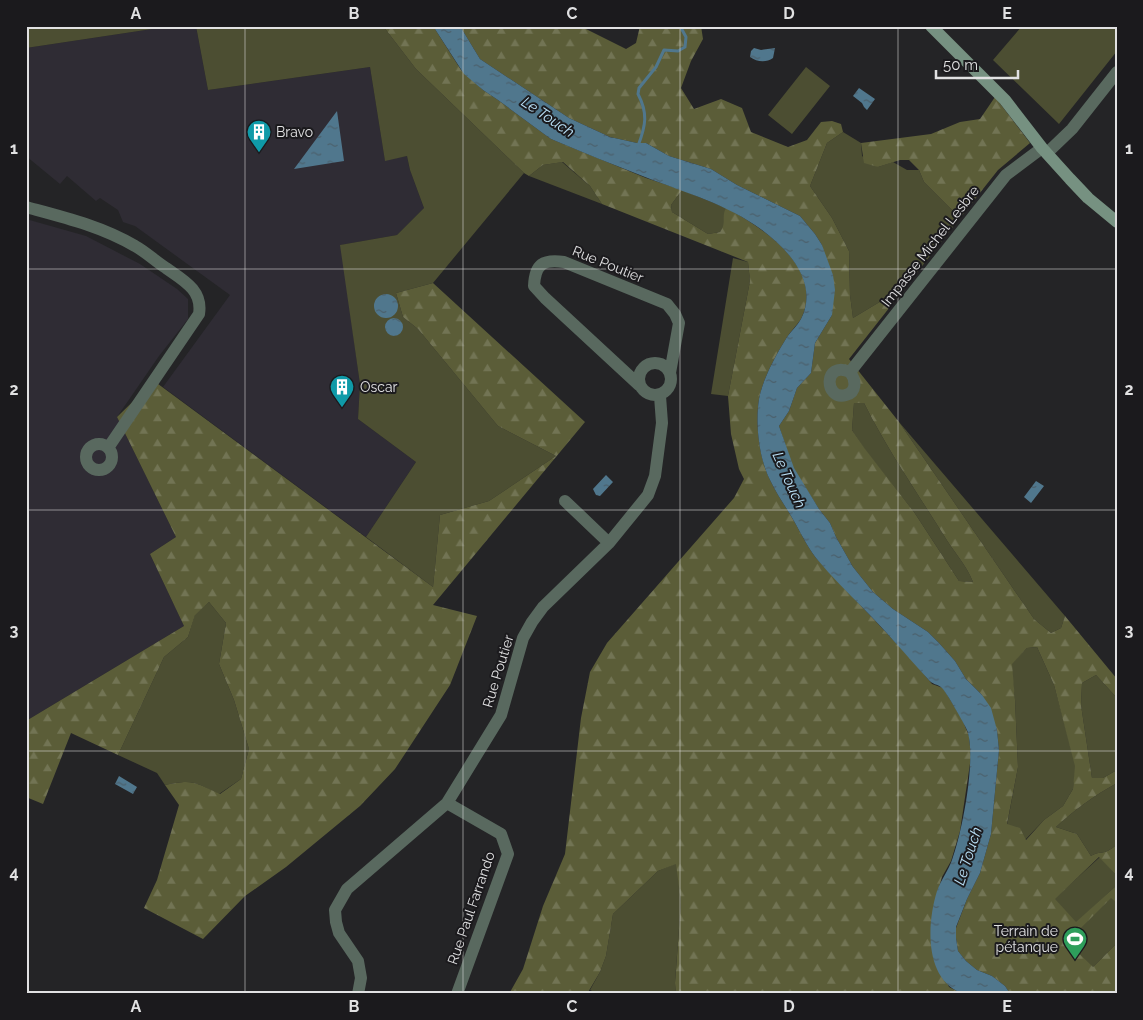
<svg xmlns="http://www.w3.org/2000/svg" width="1143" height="1020" viewBox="0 0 1143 1020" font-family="Raleway,sans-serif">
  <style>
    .built { fill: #2f2c34 }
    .green { fill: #4c4e32 }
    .forest { fill: url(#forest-firs); fill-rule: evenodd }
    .water { fill: url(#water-ripples) }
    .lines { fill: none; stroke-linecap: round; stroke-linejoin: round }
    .stream { stroke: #50778d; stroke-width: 3 }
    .street { stroke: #59695f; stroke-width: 12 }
    .secondary { stroke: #769181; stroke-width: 12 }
    .grid { fill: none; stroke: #e1e1e2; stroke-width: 1; stroke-opacity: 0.55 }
    .labels { text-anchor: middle; stroke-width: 4; stroke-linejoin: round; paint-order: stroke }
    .poi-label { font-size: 14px; fill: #e1e1e2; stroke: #1b1a1d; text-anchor: start }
    .street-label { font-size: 14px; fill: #e1e1e2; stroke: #1b1a1d }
    .water-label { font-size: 15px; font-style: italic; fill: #bae1f8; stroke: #1b1a1d }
    .neatline { fill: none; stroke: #e1e1e2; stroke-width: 2 }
    .grid-label { font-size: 16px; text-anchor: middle; font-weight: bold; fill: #e1e1e2 }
  </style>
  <defs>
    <pattern id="forest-firs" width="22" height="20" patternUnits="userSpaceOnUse" patternTransform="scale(1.25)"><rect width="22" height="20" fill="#5b5d38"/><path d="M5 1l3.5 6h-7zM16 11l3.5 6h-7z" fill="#727454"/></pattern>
    <pattern id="water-ripples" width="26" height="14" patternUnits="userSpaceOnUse" patternTransform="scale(1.25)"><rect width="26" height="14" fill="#50778d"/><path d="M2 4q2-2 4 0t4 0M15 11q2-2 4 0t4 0" fill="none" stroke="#4b606c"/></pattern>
  </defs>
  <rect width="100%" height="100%" fill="#242426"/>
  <!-- built -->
  <path class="built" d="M172 26H196L208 90 370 67 385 160 407 156 410 170 424 208 397 235 341 245 360 384 358 419 416 462 366 537 163 387 230 295 135 226 123 222 118 210 100 198 96 201 67 176 60 184 26 156 28 141 26 48Z
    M26 219 86 236 140 264 177 289 188 299V319L159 356 117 417 176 537 150 554 184 626 26 721Z"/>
  <!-- green -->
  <path class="green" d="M26 26H172L26 48Z
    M196 26H383L416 69 524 173 433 283 396 293 403 317 418 329 498 426 556 456 489 501 440 515 433 587 366 537 416 462 358 419 360 384 340 245 397 235 424 208 410 170 407 156 385 161 370 67 208 90Z
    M1022 26H1117V51L1059 124 993 60Z
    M806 67 830 86 792 134 768 115Z
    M843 132 861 143 862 156 878 167 893 162 907 170H919L924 182 960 218 893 303 883 300 853 318 850 295 849 251 832 218 810 186 827 143Z
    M562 162 590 186 602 204 529 176 543 165Z
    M682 190 726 208 724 227 720 232 708 234 672 212 671 205Z
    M733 258 748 262 750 281 728 396 711 394Z
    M854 403H864C887 449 916 491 943 534 953 551 966 564 973 582L959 581 914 512 865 450 852 430Z
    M899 422 1065 616 1061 628 1051 633 1034 619Z
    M209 602 226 623 219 664 234 700 249 749 241 779 219 794C194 782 193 779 165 785L157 773 118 755 164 657 188 637 195 614Z
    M1037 647 1054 685 1076 766 1073 789 1063 806 1044 820 1025 840 1023 837 1007 825 1018 767 1015 700 1011 664 1027 648Z
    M1096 675 1117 698V770L1103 778H1092L1081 705 1082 683Z
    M1117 783V821L1115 827V846C1103 856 1101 850 1091 856L1077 834 1056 827C1074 810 1095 795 1117 783Z
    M1100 857 1117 876V885L1076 923 1054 899Z
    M677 863 681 902 675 982 676 994H598L590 990 600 972 606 956 613 914 658 871Z
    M1111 897 1117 903V943L1082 978 1056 953Z"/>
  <!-- forest -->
  <path class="forest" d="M383 26H433L461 70 483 90 498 100 544 134 551 139 646 178 682 190 671 205 672 212 708 234 720 232C727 223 721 217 726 208L730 210C766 230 825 270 801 319 797 325 791 331 787 337 776 355 763 378 759 399 755 424 759 457 770 480 776 493 784 504 791 516 800 531 806 545 816 558L912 660 932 684 943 688 962 719 969 736 971 757 960 831 951 861 942 877 937 894 931 926V943L949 987 963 994H676L675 983 681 902 676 864 658 871 613 914 606 956 600 972 587 994H509L523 969 543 906 565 854 581 718 590 672 607 643 734 498 744 479 739 469 731 434 728 396 750 281 748 262 602 204 590 186 563 162 543 165 529 176 524 173 416 69Z
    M460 26H580L626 49 636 43 640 26H701L703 39 691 61 681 88 694 109 721 99 742 108 751 132 788 147 807 140 821 122 832 121 841 124 843 132 827 143 810 186 832 218 849 251 850 295 853 318 883 300 893 303 849 359 899 422 1034 619 1051 633 1061 628 1065 616 1117 679V698L1096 675 1082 683 1081 705 1092 778H1103L1117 770V783C1095 795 1074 810 1056 827L1077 834 1091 856C1101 850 1103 856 1115 846V827L1117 821V876L1099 857 1055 899 1076 922 1117 885V903L1111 898 1067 942 1093 967 1117 943V994H1014L1009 992 1005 986 992 976 977 970 966 961 958 951 956 938V928L967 899 980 873 991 834 999 750 997 730 982 695 966 679 955 661 939 643 928 632 893 609 873 592 853 567 836 537 830 523 819 509 793 468 779 426 789 411 797 388 811 373 815 343 832 315 822 245 815 234 800 216 737 185 711 169 669 156 646 143H637L610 137 569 118 480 59ZM854 403H864C887 449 916 491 943 534 953 551 966 564 973 582L959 581 914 512 865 449 852 430ZM1037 647 1054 685 1075 766 1073 789 1063 806 1044 820 1026 840 1020 828 1007 824 1018 767 1015 700 1012 664 1027 648Z
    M995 97 1030 143 998 170 960 218 924 182 919 170 909 160H900L878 167 864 163 861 143 931 134 960 122 980 119Z
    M433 283 585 422 433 605 477 616 450 685 395 769 360 806 286 867 245 896 203 939 144 908 157 880 179 805 165 785C193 779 194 782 220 794L241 779 249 749 234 700 219 664 226 623 209 602 195 615 188 637 164 657 118 755 71 733 43 804 26 797V721L184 626 150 554 176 537 117 417 154 381 433 587 440 515 489 501 556 456 498 426 418 329 403 317 396 293Z"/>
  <!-- water -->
  <path class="water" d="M433 26H460L480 59 569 118 610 137 637 143H646L669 156 711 169 737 185 800 216 815 234 822 245 833 275 835 290 832 315 815 343 811 373 797 388 789 411 779 426 794 468 819 509 830 523 836 537 853 567 873 592 893 609 928 632 939 643 955 661 966 679 982 695 991 708 997 730 999 750 991 834 980 873 967 899 956 927V938L958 951 966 961 977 970 992 976 1005 986 1009 992 1014 994C1001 994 971 997 961 993 924 978 927 923 937 891 941 880 948 871 952 860 962 833 977 757 967 730 965 725 945 690 942 688 937 683 933 686 927 678 906 655 885 630 863 608 847 592 831 576 816 558 806 545 800 531 791 516 784 504 776 493 770 480 759 458 755 424 759 399 763 378 776 355 787 337 791 331 797 326 801 319 819 283 789 250 762 230 727 204 686 193 645 177 614 165 582 152 551 139L544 134 498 100 483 90 464 74Z
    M754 48 761 50 775 48 773 58C766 63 757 62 750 57L751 51Z
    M859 88 875 99 867 110 864 107 862 103 853 96Z
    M337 111 344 161 294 169Z
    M374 306a12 12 0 1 1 24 0a12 12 0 1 1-24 0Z
    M385 327a9 9 0 1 1 18 0a9 9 0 1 1-18 0Z
    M606 475 613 482 600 496 596 495 593 489Z
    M1036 481 1044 486 1031 503 1024 497Z
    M119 776 137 787 133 794 115 784Z"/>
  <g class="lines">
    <!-- stream -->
    <path class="stream" d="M638 146C646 125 648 113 638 94L639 88 656 67 664 50 678 51 685 47 686 37 680 26"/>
    <!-- street -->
    <path class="street" d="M1047 153 1072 129 1117 72
      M26 207C63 217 101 226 135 246 146 252 155 261 166 268 183 280 203 290 199 314L108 448
      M639 379a16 16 0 1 1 32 0a16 16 0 1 1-32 0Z
      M850 372C856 380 857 392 846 395 824 401 823 360 850 372L1006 175 1042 148
      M639 385 545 298 534 286C535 264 543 259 564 262L667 304 675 314 679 323 670 373
      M86 457a13 13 0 1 1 26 0a13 13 0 1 1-26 0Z
      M565 501 609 543
      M447 803 501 834 508 854 457 994
      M358 994 361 978 358 961 339 933 336 922 335 910 347 889 447 803 501 715 523 638 532 622 543 607 609 543 648 495 655 476 662 423 660 396"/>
    <!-- secondary -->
    <path class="secondary" d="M931 26 1005 100 1042 148 1070 179 1088 198 1117 222"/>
  </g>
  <!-- grid -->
  <path class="grid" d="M245 26V994M463 26V994M680 26V994M898 26V994M26 269H1117M26 510H1117M26 751H1117"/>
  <!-- icons -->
  <defs>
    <symbol id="building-pin" viewBox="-11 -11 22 30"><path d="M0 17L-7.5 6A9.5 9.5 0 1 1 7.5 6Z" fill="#0f9aa8" stroke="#1b1a1d"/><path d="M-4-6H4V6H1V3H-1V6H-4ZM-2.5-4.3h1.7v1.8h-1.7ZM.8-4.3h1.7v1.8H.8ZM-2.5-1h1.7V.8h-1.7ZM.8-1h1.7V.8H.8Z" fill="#fff"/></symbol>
    <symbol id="stadium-pin" viewBox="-11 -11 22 30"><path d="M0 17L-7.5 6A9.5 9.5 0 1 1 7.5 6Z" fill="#2e9e5b" stroke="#1b1a1d"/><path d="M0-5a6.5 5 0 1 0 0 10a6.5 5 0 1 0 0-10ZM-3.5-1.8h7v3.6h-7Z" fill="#fff"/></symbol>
  </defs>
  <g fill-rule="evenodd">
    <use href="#building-pin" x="245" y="118" width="28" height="38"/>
    <use href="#building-pin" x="328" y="373" width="28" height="38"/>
    <use href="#stadium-pin" x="1061" y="925" width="28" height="38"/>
  </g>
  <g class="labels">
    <!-- poi labels -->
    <g class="poi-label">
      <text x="276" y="137">Bravo</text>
      <text x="360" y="392">Oscar</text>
      <text x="1058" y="936" text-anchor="end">Terrain de<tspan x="1058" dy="16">pétanque</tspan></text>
    </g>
    <!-- street labels -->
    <g class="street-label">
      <text transform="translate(930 246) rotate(-52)" y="5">Impasse Michel Lesbre</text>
      <text transform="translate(608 264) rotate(22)" y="5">Rue Poutier</text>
      <text transform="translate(498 671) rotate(-73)" y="5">Rue Poutier</text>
      <text transform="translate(471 908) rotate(-71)" y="5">Rue Paul Farrando</text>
    </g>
    <!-- water labels -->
    <g class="water-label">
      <text transform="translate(548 117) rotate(34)" y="5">Le Touch</text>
      <text transform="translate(789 480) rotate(66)" y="5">Le Touch</text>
      <text transform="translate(968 856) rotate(-72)" y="5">Le Touch</text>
    </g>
  </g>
  <!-- border -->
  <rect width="1143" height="1020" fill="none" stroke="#1b1a1d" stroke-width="55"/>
  <!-- scale -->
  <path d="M936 70v8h82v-8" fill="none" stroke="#e1e1e2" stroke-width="2.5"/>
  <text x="943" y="70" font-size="15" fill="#e1e1e2" stroke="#1b1a1d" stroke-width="4" paint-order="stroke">50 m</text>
  <rect x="28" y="28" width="1088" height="964" class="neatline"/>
  <g class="grid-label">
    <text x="136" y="19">A</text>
    <text x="354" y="19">B</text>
    <text x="572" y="19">C</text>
    <text x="789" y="19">D</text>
    <text x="1007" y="19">E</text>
    <text x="14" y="154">1</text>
    <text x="1129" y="154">1</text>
    <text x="14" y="395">2</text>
    <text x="1129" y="395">2</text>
    <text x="14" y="636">3</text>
    <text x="1129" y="636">3</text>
    <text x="14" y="878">4</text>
    <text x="1129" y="878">4</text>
    <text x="136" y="1012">A</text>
    <text x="354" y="1012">B</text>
    <text x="572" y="1012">C</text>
    <text x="789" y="1012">D</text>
    <text x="1007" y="1012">E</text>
  </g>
</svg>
